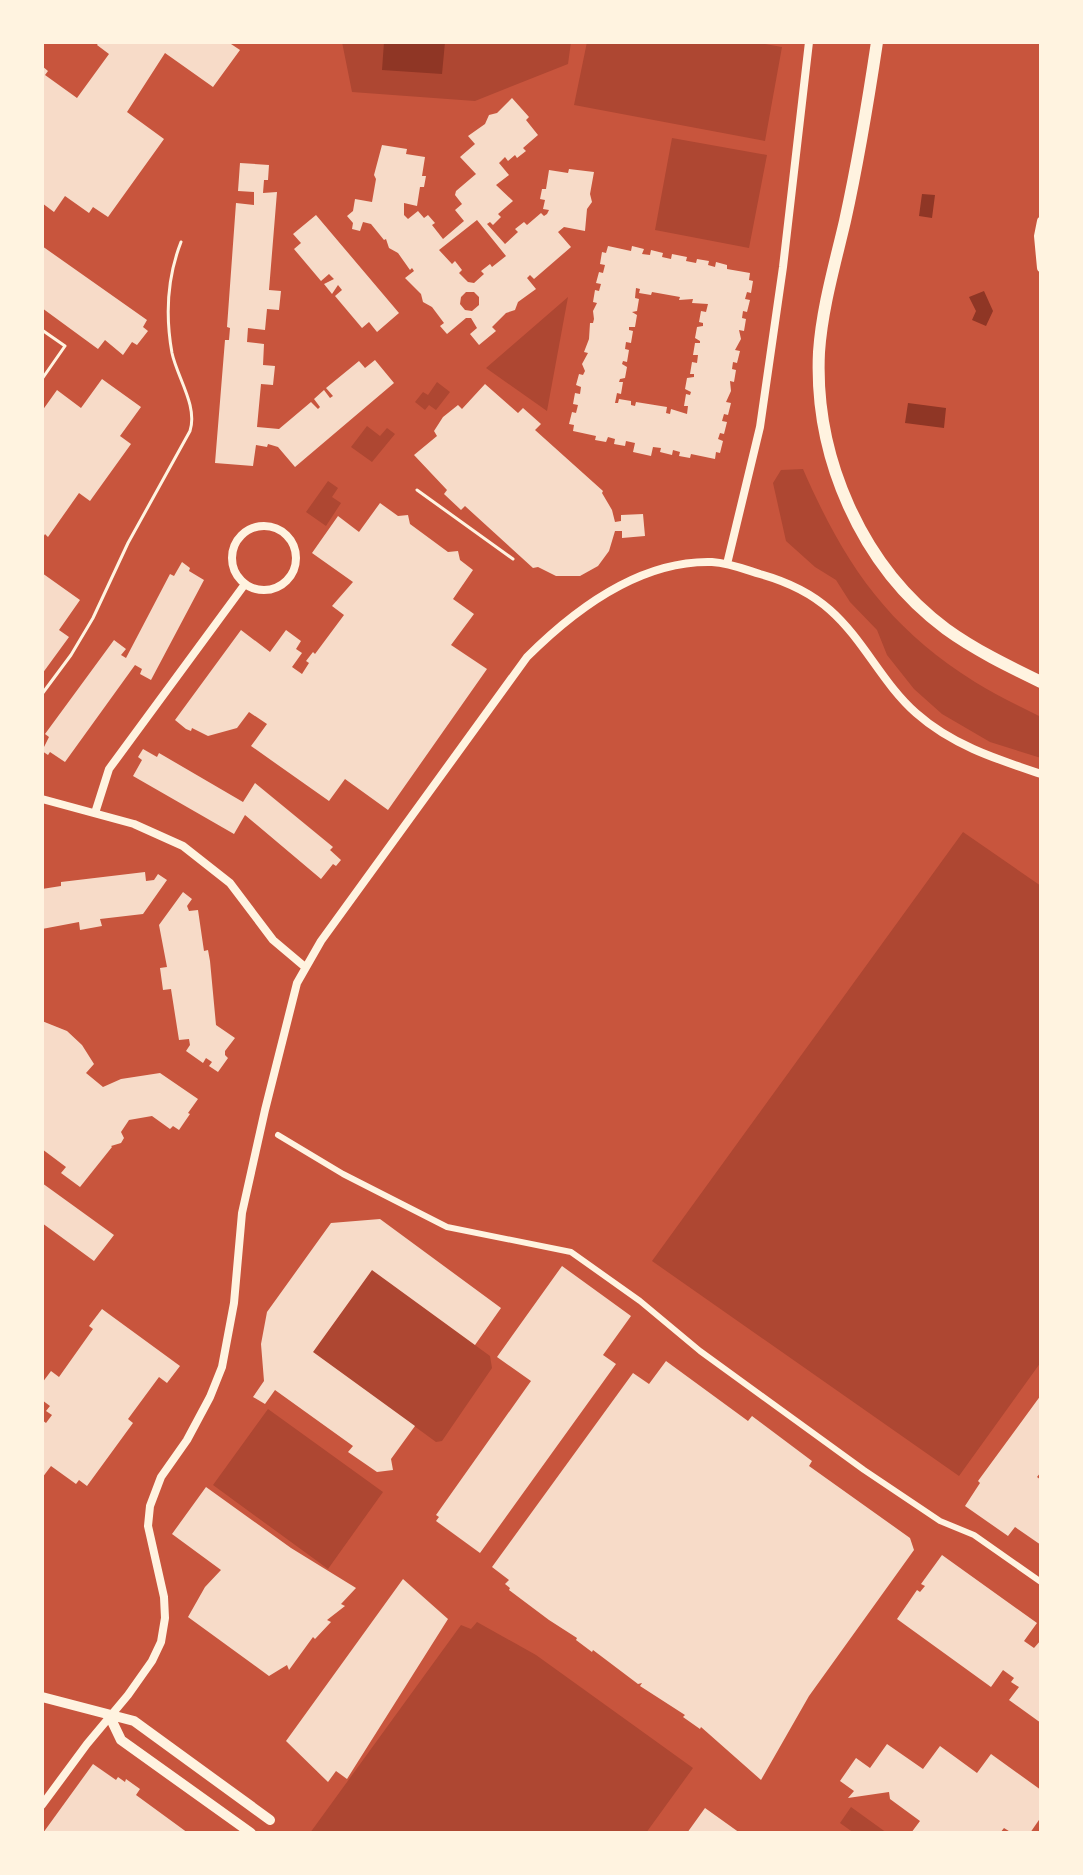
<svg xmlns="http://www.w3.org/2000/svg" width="1083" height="1875" viewBox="0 0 1083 1875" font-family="Karla,sans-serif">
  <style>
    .green { fill: #ae4732 }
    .water { fill: #8f3625 }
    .building { fill: #f7dbc8; fill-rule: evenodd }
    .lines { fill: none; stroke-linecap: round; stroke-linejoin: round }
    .path { stroke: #fff3e0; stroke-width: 3 }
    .pedestrian { stroke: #fff3e0; stroke-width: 6 }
    .minor { stroke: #fff3e0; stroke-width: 8 }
    .tertiary { stroke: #fff3e0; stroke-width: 10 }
    .secondary { stroke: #fff3e0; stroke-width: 12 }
  </style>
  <rect width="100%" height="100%" fill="#c8553d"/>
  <!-- green -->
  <path class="green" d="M342 42H571L568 64 475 101 352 92Z
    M587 42H754L782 47 765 141 574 105Z
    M672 138 767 155 749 248 655 230Z
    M568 297 547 411 486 368Z
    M437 382 450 392 436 410 429 405 425 410 415 402 423 392 428 395Z
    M367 426 380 436 387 428 395 434 372 462 351 447Z
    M803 469C844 563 887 627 975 682 996 695 1019 706 1041 717V758L990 742 942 714 914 689 887 655 877 630 850 602 836 580 815 567 786 541 773 483 781 470Z
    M328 481 338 488 332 497 341 503 326 526 306 512Z
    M963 832 1041 886V1362L959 1476 652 1261Z
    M372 1270 490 1356 492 1368 442 1441 436 1442 313 1352Z
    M268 1409 383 1492 328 1569 213 1485Z
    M477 1622 536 1655 693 1768 646 1833H310L461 1625 471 1629Z
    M851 1807 887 1833H854L840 1823Z"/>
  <!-- water -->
  <path class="water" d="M384 42H445L442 74 382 70Z
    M922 194 935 195 932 218 919 216Z
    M984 291 993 311 986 326 972 320 976 311 969 297Z
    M908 403 946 408 944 428 905 423Z"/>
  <!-- building -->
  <path class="building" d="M99 42H228L240 50 213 87 165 53 127 112 164 139 108 217 93 207 89 213 65 196 54 212 42 203V66L48 71 45 75 77 98 109 54 97 45Z
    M512 98 529 117 526 120 538 135 523 148 526 151 517 158 515 155 508 161 505 157 499 163 509 175 496 185 513 201 498 214 501 217 493 225 490 222 487 224 505 244 518 232 515 229 524 222 527 225 541 213 544 216 547 214 549 210 543 209 545 200 540 199 542 189H546L549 170 568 173 569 169 594 172 590 194 592 202 587 209 585 231 564 227 558 232 571 247 534 279 530 275 527 278 536 289 518 302 515 310 506 313 492 327 496 331 479 345 470 334 477 328 471 318H466L447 334 440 326 444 323 432 307 423 302 421 294 405 278 414 271 412 268 410 270 398 253 389 248 386 239 384 240 371 224 363 222 360 231 352 229 353 223 347 216 353 211 355 199 372 202 376 179 374 175 382 145 407 149 406 154 425 157 422 176H426L424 187H420L417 206 404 203V215L408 219 418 211 424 218 428 215 435 223 432 225 443 239 464 221 455 210 462 204 455 195 456 191 476 174 460 157 475 144 468 136 485 124 489 115 497 113ZM477 220 506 256 492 267 490 264 481 271 484 274 474 283 468 282 459 273 462 270 455 261 452 264 439 250ZM466 292H474L479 297V305L472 311 465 310 460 304 461 297Z
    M240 163 269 165 268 180H264L263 193 277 192 269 290 281 291 279 310 267 309 265 330 248 328 247 342 264 344 263 365 275 366 273 385 261 384 257 427 279 429 311 402 318 409 320 407 314 399 324 390 330 398 333 396 326 388 359 361 365 368 375 360 394 383 295 467 278 447 268 444 267 447 256 445 253 466 215 463 225 340H229L230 328 227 327 236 203 254 205V192L238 191Z
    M316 215 399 313 377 332 369 322 362 328 335 296 342 290 338 285 332 294 324 284 334 279 329 274 321 281 294 249 301 243 293 234Z
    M42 246 147 320 143 327 148 331 137 345 132 342 123 355 105 340 98 349 42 308Z
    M608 246 631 251 632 246 644 249 642 254 650 255 651 250 663 253 662 257 671 259 672 254 687 257 686 261 696 263 697 259 709 261 708 265 715 267 716 262 727 265V269L750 273 749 280 753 281 751 293 747 292 745 299 750 300 747 312 743 311 742 318 746 319 744 331 739 330 741 339 735 350 740 351 737 363 733 362 732 369 736 370 734 382 730 381 731 391 726 402 731 403 728 415 724 414 722 421 727 422 724 434 720 433 718 439 723 441 720 453 716 452 715 459 691 454 690 458 679 456 680 452 673 450 672 455 660 452 661 448 653 447 651 456 633 452 635 443 626 441 625 446 614 444 615 439 608 437 606 442 595 440 596 436 573 431 574 425 569 424 572 412 576 413 578 405 573 404 575 393 580 394 581 387 576 385 579 374 583 375 585 371 582 364 588 353 584 352 589 339 590 323H593L594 319 593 311 597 303 593 302 595 290 599 291 601 284 596 283 599 272 603 273 605 265 600 264 602 252 606 253ZM636 288 640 289 639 293 651 295 652 292 680 297 679 300 693 299 692 303 708 304 706 312 701 311 699 322 703 323V326L697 327 695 338 700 341V343H695L693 355H698L697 363 692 362 690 374H694V377L687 378 685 389 691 392 690 395 686 394 684 406H688L687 414 671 409 670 414 666 413 667 407 636 402 635 406 631 405V401L619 399 618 403H615L617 393 621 394 623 382H619L620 379 625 378 627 367 622 364 623 361 627 362 629 350 625 349 626 342 631 343 633 331 629 330V327H635L637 315 632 312 637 311 639 299 635 298Z
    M102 379 141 407 120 436 131 444 90 501 79 493 48 537 45 534 42 539V411L57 390 81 408Z
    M485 384 518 413 523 408 541 424 535 430 603 491 602 493 612 510 615 522 621 521V515L643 514 645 536 622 538V531H615L609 551 598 566 580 576H556L538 567 533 568 465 506 461 510 444 494 447 490 414 455 437 436 434 431 443 417 458 405 462 409Z
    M380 503 398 516 408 515 410 524 448 552 458 551 460 560 473 570 453 599 474 614 451 645 487 669 388 810 345 779 329 801 251 746 267 724 249 712 237 728 208 736 192 728 191 731 186 729 175 720 241 630 270 652 286 630 301 641 296 649 302 653 292 667 302 674 309 663 306 661 313 652 315 654 344 615 332 606 353 582 312 553 338 516 359 532Z
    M182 562 190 568 189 571 204 580 151 680 140 674 142 669 135 665 65 762 50 752 48 755 42 751 49 737 45 734 114 640 126 649 121 655 126 658 170 574 174 576Z
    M42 573 80 600 59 630 69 637 42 674Z
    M143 749 157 757 159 753 243 802 255 783 333 847 330 850 341 860 336 866 333 864 321 879 245 815 234 834 133 776 142 760 138 757Z
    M145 872 146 881 154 880 158 874 167 880 143 914 100 919 102 926 80 930 79 922 42 929V889L61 886V882Z
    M183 892 192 899 187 906 189 911 198 910 204 951 208 950 210 961 216 1025 235 1038 225 1051V1055L228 1058 218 1072 209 1066 212 1062 206 1058 203 1063 186 1051 190 1045 189 1039 179 1040 171 989 163 990 160 968 167 967 159 925Z
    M42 1021 67 1031 82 1045 94 1064 86 1073 103 1087 121 1079 160 1073 198 1099 188 1113 190 1114 179 1130 173 1126 170 1129 152 1116 129 1120 121 1132 124 1138 121 1143 111 1146 112 1147 80 1187 61 1173 66 1167 42 1149Z
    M42 1183 114 1235 94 1261 42 1223Z
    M380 1219 501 1308 475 1345 372 1270 313 1352 415 1426 391 1459 393 1470 377 1472 348 1452 353 1446 275 1390 265 1404 253 1397 264 1381 261 1344 267 1312 331 1223Z
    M562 1266 631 1316 603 1355 616 1364 480 1553 436 1521 439 1517 436 1515 531 1381 497 1357Z
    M102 1309 180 1366 167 1383 159 1377 128 1419 133 1423 87 1486 79 1480 76 1484 51 1466 42 1478V1420L46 1423 52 1415 46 1411 50 1406 42 1400V1383L51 1371 59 1377 93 1329 89 1326Z
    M666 1361 748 1421 752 1416 812 1461 809 1466 910 1538 914 1550 809 1696 761 1780 701 1727 700 1729 683 1717 685 1715 640 1686 642 1683 638 1684 593 1650 592 1652 576 1640 577 1638 549 1620 509 1590 510 1588 505 1584 509 1580 492 1567 633 1373 649 1384Z
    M1041 1395V1472L1037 1477 1041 1480V1545L1015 1527 1008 1536 965 1506 980 1483 978 1481Z
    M206 1487 291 1548 356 1588 341 1604 345 1606 327 1620 331 1622 315 1639 313 1637 289 1670 287 1665 269 1676 188 1617 205 1587 221 1570 172 1534Z
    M942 1555 1037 1623 1024 1641 1034 1648 1041 1640V1723L1009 1700 1019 1687 1011 1682 1014 1678 1003 1670 991 1687 897 1619 917 1590 920 1592 925 1586 921 1584Z
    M403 1579 448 1619 347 1779 336 1771 328 1782 286 1741Z
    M887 1744 923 1769 940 1746 977 1773 991 1754 1041 1790V1817L1030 1833H1012L1004 1828 1000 1833H911L920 1821 890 1799 889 1792 848 1798 854 1791 840 1781 856 1758 870 1768Z
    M93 1764 116 1780 118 1777 125 1782 126 1779 140 1789 136 1795 188 1833H43Z
    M705 1808 740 1833H687Z"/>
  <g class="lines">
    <!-- path -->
    <path class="path" d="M42 330 65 346 42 379
      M417 490 513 559
      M42 694 71 655 93 618 128 543 190 431C198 406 177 377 172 353 165 314 167 278 181 242"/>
    <!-- pedestrian -->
    <path class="pedestrian" d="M278 1135 343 1174 447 1227 571 1252 640 1301 700 1351 864 1470 940 1521 974 1535 1041 1582"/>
    <!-- minor -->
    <path class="minor" d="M1041 221 1038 236 1041 268
      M232 558a32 32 0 1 1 64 0a32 32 0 1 1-64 0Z
      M727 564 760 427 783 267 809 42
      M42 799 134 824 183 846 230 883 273 940 305 967
      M95 813 109 769 245 584
      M42 1805 87 1744 128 1695 152 1661 161 1642 165 1618 164 1597 148 1526 150 1506 161 1477 187 1440 210 1397 222 1367 234 1303 242 1213 265 1110 297 983 321 941 527 657C575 609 641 560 712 562 729 563 744 569 760 574 785 581 810 592 830 610 864 640 882 683 916 713 952 745 996 759 1041 774"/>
    <!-- tertiary -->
    <path class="tertiary" d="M42 1697 134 1721 270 1820
      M110 1717 121 1740 251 1833"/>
    <!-- secondary -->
    <path class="secondary" d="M877 42C868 102 858 162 845 221 835 264 822 308 819 352 814 456 861 566 946 629 975 650 1008 666 1041 682"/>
  </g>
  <!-- border -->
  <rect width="1083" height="1875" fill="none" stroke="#fff3e0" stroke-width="88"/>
</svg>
